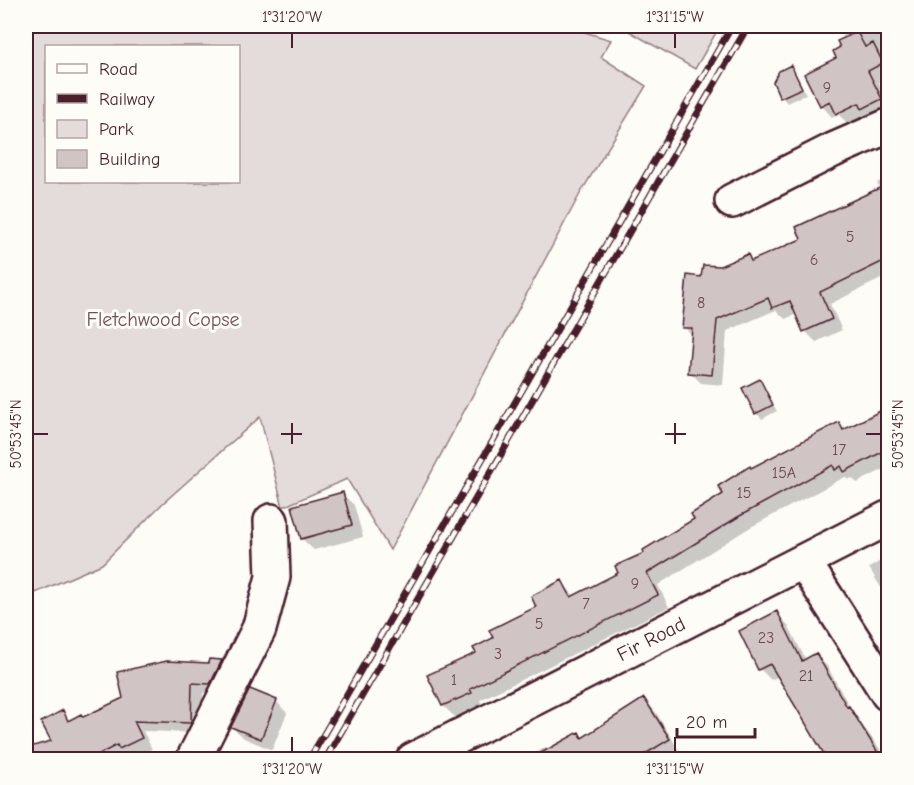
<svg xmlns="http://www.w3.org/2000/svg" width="914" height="785" viewBox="0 0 914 785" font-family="'Comic Neue',sans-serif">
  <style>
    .green { fill: #e3dcda; stroke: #967e82; stroke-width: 1.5; fill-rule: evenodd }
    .shadow { fill: #0003 }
    .building { fill: #d0c5c4; stroke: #4a1f2b; stroke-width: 1.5 }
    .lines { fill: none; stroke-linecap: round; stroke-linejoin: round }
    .minor-casing { stroke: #4a1f2b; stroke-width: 38 }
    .minor { stroke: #fdfcf7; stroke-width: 33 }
    .rail-casing { stroke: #4a1f2b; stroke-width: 7 }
    .rail { stroke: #fdfcf7; stroke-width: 4.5; stroke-dasharray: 14; stroke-linecap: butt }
    .ticks { fill: none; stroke: #4a1f2b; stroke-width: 2 }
    .labels { text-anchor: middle; stroke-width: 6; stroke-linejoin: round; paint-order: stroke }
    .number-label { font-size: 16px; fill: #6c4851 }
    .park-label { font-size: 20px; fill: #704e57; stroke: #fdfcf7 }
    .street-label { font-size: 20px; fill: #4a1f2b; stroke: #fdfcf7 }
    .neatline { fill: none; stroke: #4a1f2b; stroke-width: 2 }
    .ticks-label { font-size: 15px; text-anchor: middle; fill: #4a1f2b }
  </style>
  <rect width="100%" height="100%" fill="#fdfcf7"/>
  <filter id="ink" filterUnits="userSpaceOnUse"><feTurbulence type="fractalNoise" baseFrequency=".0167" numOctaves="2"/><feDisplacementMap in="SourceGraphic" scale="12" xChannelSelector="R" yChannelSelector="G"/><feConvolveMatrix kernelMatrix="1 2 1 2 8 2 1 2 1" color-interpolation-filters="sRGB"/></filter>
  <g filter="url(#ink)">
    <!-- green -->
    <path class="green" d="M26 26H565L611 40 601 57 646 86 581 192 390 550 347 479 283 507 260 417 162 504 102 564 26 597ZM46 46H238V182H46Z
      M620 26H720L695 69Z"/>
    <!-- shadow -->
    <path class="shadow" d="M838 26H888V77L879 82 888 102V112L875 119 870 114 849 125 838 114 832 117 821 105 844 39Z
      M791 67 806 94 787 103 782 97Z
      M888 177V269L881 272 883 278 830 304 842 330 816 342 805 331 797 314 785 319 776 310 727 331 723 385 701 383 690 372 693 336 684 327 703 278 748 256 754 262 803 240 881 190 877 183Z
      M759 381 777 411 762 419 756 413Z
      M888 409V467L857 483 852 478 848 480 845 477 749 528 658 585 669 607 480 700 482 705 455 717 443 706 429 675 478 653 538 608 562 582 575 597 620 574 696 519 752 470 839 424 845 430Z
      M342 494 354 505 363 537 314 550 302 539Z
      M888 556V599L869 568Z
      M777 613 788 625 806 660 816 655 827 666 852 711 888 760H829L779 676 771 680 760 669Z
      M210 661H222L232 672 221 694 203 693 201 733 143 731 152 749 131 759 128 756 121 760H26V750L53 742 62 712 71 721 84 719 210 665Z
      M644 700 655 711 685 760H524L546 747 550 750 579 734 583 739Z
      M276 701 287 713 272 750 244 738 232 727Z"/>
    <!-- building -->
    <path class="building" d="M857 32 865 47 873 43 883 63 868 71 882 99 862 109 859 103 836 114 830 101 820 106 804 74 836 58 833 51 840 47 837 41Z
      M791 65 802 88 780 98 773 82 779 71Z
      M888 184V259L820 292 832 319 803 332 790 301 772 308 768 298 717 320 712 375 688 373 692 328H682L687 275 701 277 703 265 720 266 748 254 751 261 801 239 796 227Z
      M760 379 773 405 755 414 742 388Z
      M888 407V449L844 472 841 466 835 470 833 465 738 517 647 573 658 595 470 689 472 693 442 706 427 675 476 653 473 648 493 638 489 630 536 607 531 596 562 580 571 597 618 573 615 566 644 553 643 550 694 519 691 514 723 494 718 486 750 466 751 468 839 422 843 430Z
      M343 492 352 525 301 539 292 506Z
      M777 611 802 661 816 653 847 707 849 706 882 759H827L770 664 758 670 739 631Z
      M209 659 222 660 210 684 192 683 191 723 134 721 142 738 119 749 117 745 90 759H26V748L51 741 41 722 63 710 68 721 81 714 83 717 123 698 117 672 167 661 208 663Z
      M250 689 277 700 261 739 231 727Z
      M644 698 670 739 637 759H530L579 732 582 738Z"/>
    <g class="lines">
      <defs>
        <g id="minor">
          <path d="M732 201 833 150 888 126"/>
          <path d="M804 562 888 694"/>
          <path d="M193 760 259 629 273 577 271 521"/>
          <path id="s1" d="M413 760 888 518"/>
        </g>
      </defs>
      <!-- minor casing -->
      <use href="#minor" class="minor-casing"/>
      <!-- minor -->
      <use href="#minor" class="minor"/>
      <defs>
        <path id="rail" d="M309 760 732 26
          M325 760 748 26"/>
      </defs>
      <!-- rail casing -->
      <use href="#rail" class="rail-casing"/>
      <!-- rail -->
      <use href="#rail" class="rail"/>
    </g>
  </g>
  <!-- ticks -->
  <path class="ticks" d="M292 33V48M675 33V48M292 423V444M675 423V444M33 434H48M281 434H302M665 434H686M866 434H881M292 737V752M675 737V752"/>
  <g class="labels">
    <!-- number labels -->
    <g class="number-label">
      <text x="827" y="93">9</text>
      <text x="850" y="242">5</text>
      <text x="814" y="265">6</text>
      <text x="701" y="308">8</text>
      <text x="839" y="455">17</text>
      <text x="784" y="478">15A</text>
      <text x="744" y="498">15</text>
      <text x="635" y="589">9</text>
      <text x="586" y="609">7</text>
      <text x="539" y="629">5</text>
      <text x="766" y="643">23</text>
      <text x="498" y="659">3</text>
      <text x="806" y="681">21</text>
      <text x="454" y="685">1</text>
    </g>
    <!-- park labels -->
    <g class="park-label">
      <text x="163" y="326">Fletchwood Copse</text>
    </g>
    <!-- street labels -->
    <g class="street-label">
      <text dy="7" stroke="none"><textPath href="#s1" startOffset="267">Fir Road</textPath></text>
    </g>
  </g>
  <!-- margin -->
  <rect width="914" height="785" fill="none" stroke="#fdfcf7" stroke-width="66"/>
  <!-- legend -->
  <rect x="45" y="45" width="195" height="138" fill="#fdfcf7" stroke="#b5a4a5" stroke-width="1.5"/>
  <rect x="57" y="64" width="30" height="9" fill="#fdfcf7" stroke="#b5a4a5" stroke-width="1.5"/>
  <text x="99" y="75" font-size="18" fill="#4a1f2b">Road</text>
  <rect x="57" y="94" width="30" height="9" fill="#4a1f2b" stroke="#b5a4a5" stroke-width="1.5"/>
  <text x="99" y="105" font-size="18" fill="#4a1f2b">Railway</text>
  <rect x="57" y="120" width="30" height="18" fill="#e3dcda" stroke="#b5a4a5" stroke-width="1.5"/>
  <text x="99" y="135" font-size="18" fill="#4a1f2b">Park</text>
  <rect x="57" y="150" width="30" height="18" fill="#d0c5c4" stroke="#b5a4a5" stroke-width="1.5"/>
  <text x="99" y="165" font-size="18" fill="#4a1f2b">Building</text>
  <!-- scale -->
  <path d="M677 728v9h78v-9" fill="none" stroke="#4a1f2b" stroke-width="3"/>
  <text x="686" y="728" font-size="18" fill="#4a1f2b" stroke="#fdfcf7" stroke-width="4.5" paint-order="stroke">20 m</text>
  <rect x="33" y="33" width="848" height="719" class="neatline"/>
  <g class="ticks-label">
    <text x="292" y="22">1°31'20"W</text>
    <text x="675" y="22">1°31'15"W</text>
    <text transform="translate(16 434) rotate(-90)" y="5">50°53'45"N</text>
    <text transform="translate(898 434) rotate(-90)" y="5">50°53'45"N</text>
    <text x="292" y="774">1°31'20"W</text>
    <text x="675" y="774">1°31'15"W</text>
  </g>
</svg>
